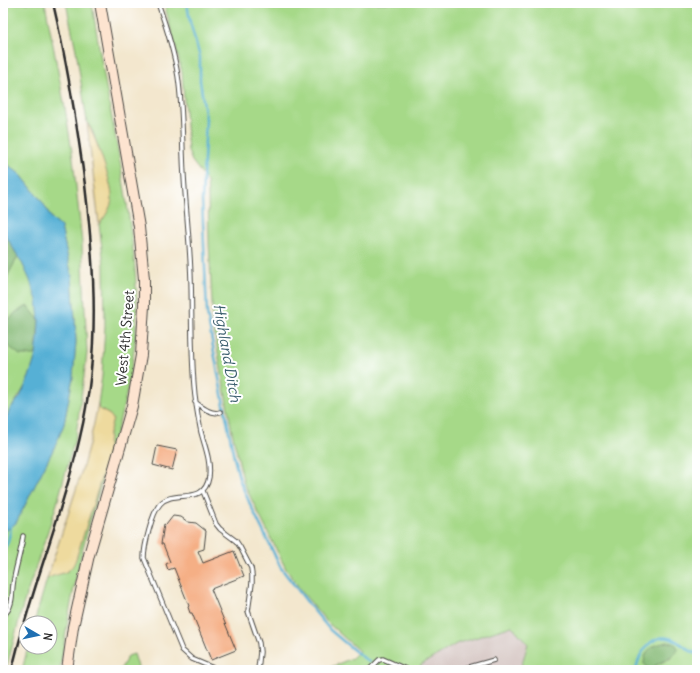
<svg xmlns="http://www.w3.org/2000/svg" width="700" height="673" viewBox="0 0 700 673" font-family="Delius,sans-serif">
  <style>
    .industrial { fill: #d0c0bc }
    .green { fill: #a6d988; stroke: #68825a; fill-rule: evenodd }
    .forest { fill: #84b974; stroke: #587250 }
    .sand { fill: #eeda9e; stroke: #8c8264 }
    .water { fill: #57b0d5; stroke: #416e80 }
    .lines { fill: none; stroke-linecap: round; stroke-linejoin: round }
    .stream { stroke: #57b0d5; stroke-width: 2.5 }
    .building { fill: #f5af85 }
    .service-casing { stroke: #494743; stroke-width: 5.5 }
    .secondary-casing { stroke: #494743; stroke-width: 12 }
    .service { stroke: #fff; stroke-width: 3.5 }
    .secondary { stroke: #fde4d0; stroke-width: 10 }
    .rail { stroke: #2b2b2b; stroke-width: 2.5 }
    .labels { text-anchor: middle; stroke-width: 4; stroke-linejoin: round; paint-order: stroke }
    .street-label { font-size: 14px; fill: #2b2b2b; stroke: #fff }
    .water-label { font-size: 15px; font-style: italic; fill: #3d606f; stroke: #fff }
  </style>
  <rect width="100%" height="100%" fill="#fff"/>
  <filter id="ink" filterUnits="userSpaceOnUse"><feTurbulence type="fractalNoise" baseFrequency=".025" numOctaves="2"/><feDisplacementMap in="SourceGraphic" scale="8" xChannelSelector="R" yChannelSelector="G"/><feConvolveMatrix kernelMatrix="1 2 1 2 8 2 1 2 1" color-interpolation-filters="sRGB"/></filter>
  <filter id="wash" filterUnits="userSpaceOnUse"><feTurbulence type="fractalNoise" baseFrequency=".012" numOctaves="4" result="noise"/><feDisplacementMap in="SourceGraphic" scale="16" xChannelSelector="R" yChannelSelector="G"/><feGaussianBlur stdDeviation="0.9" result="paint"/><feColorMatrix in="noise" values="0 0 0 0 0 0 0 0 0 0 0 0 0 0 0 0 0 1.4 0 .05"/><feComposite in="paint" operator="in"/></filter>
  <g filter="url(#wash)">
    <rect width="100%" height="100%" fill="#f3e7ce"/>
    <!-- industrial -->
    <path class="industrial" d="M512 626 528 644 520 670H420L421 665 456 644Z"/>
    <!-- green -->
    <path class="green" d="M3 3H45L65 108 73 158 82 243 87 353 76 435 56 507 23 605 6 670H3V533L16 523 56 444 64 424 73 377 76 342 75 319 72 277 61 227 52 219 43 203 21 175 3 161Z
      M66 3H92C101 66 115 129 125 191 132 237 139 284 136 331 131 399 106 464 88 529 75 576 67 623 60 670H22L28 647H50V623H34L47 579 51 576 67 572 76 559 107 460 109 433 111 426 110 415 99 409 98 404 102 376 105 326 104 265 99 224 103 219 111 188 93 132 87 122 76 50Z
      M164 3H697V670H520L528 644 512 626 456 644 421 665 420 670H324L352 658 359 651 327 622 302 592 286 569 244 484 232 432 213 324 209 243 208 194 207 181 192 161 188 151 182 72ZM668 642 671 658 656 665 653 646Z
      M3 231C16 252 31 275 37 299 42 322 38 356 29 377 25 389 17 398 11 409 7 414 5 420 3 425Z
      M134 654 139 670H120L128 656Z"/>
    <!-- forest -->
    <path class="forest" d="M3 231 18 256 3 285Z
      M28 306 39 320 36 355H20L3 342V319L11 318 16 312Z
      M668 642C674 643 677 644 678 650 672 660 660 660 652 669L648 668 644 664C645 648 653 645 668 642Z"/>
    <!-- sand -->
    <path class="sand" d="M87 122C95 136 113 184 112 199 111 208 105 217 99 224Z
      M98 404 99 409 110 415 113 419 109 433 107 460 76 559C75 562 73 566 71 568 65 575 54 574 47 579 65 521 87 464 98 404Z"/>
    <!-- water -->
    <path class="water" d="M3 161 21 175 43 203 52 219 61 227 72 277 75 319 76 342 73 377 64 424 56 444 16 523 3 533V425L10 409 20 397 29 377 36 355 38 338 39 320 37 300 29 278 22 263 3 231Z"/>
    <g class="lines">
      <!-- stream -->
      <path class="stream" d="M187 3 190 22 200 57V81L206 119 202 200 207 313 214 352 234 458 240 481 250 504 281 568 311 607 330 630 356 652 369 662
        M3 551 8 542 11 527
        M378 667 386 670
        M636 670C639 653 652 632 672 639 682 643 688 651 697 654"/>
    </g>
    <g id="blocks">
      <!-- building -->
      <path class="building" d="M157 446 177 450 172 470 153 465Z
        M173 516 181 517 188 522 196 523 206 531 204 549 198 551 203 563 234 551 244 576 211 589 236 650 211 660 192 613H190L188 607 189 606 174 568 168 570 166 564 170 562 163 544H161L164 524 166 525Z"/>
    </g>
  </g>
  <g filter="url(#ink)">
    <use href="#blocks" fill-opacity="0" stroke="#494743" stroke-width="1"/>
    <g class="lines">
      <defs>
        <path id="service" d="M158 3C166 26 174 52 178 76 183 109 182 143 184 176 186 210 190 244 191 279 192 314 191 349 194 385 195 401 198 417 201 432 205 447 211 461 209 477 204 507 174 488 160 504 152 513 144 546 144 558L182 650 192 659 218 670
          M195 402C202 407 211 415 220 412
          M203 491 216 524 220 529 236 541 240 547 251 568 252 575V583L248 611 259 643 260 652 258 670
          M3 616C6 613 9 610 10 606 13 599 12 592 13 585 15 568 21 553 23 536
          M369 670 379 660 383 659 408 670
          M459 670 494 660"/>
        <path id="secondary" d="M67 670 73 627 89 555 132 406 141 355 144 306V279L139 227 100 3"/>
      </defs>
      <!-- service casing -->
      <use href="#service" class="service-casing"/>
      <!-- secondary casing -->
      <use href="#secondary" class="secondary-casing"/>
      <!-- service -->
      <use href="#service" class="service"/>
      <!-- secondary -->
      <use href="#secondary" class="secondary"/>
      <!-- rail -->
      <path class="rail" d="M12 670C30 591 62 516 80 437 100 353 95 270 85 185 77 124 67 63 53 3"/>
    </g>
  </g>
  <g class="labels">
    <!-- street labels -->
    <g class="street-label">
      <text transform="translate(125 338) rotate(-85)" y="5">West 4th Street</text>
    </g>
    <!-- water labels -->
    <g class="water-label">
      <text transform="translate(227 353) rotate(80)" y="5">Highland Ditch</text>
    </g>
  </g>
  <!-- margin -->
  <rect width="700" height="673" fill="none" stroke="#fff" stroke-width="16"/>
  <!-- north arrow -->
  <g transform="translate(38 635) rotate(99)"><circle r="19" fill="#ffffff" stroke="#aaaaaa"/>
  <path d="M0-3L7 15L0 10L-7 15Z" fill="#1f6fb2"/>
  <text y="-6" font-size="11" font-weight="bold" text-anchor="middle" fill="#2b2b2b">N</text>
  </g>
</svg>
